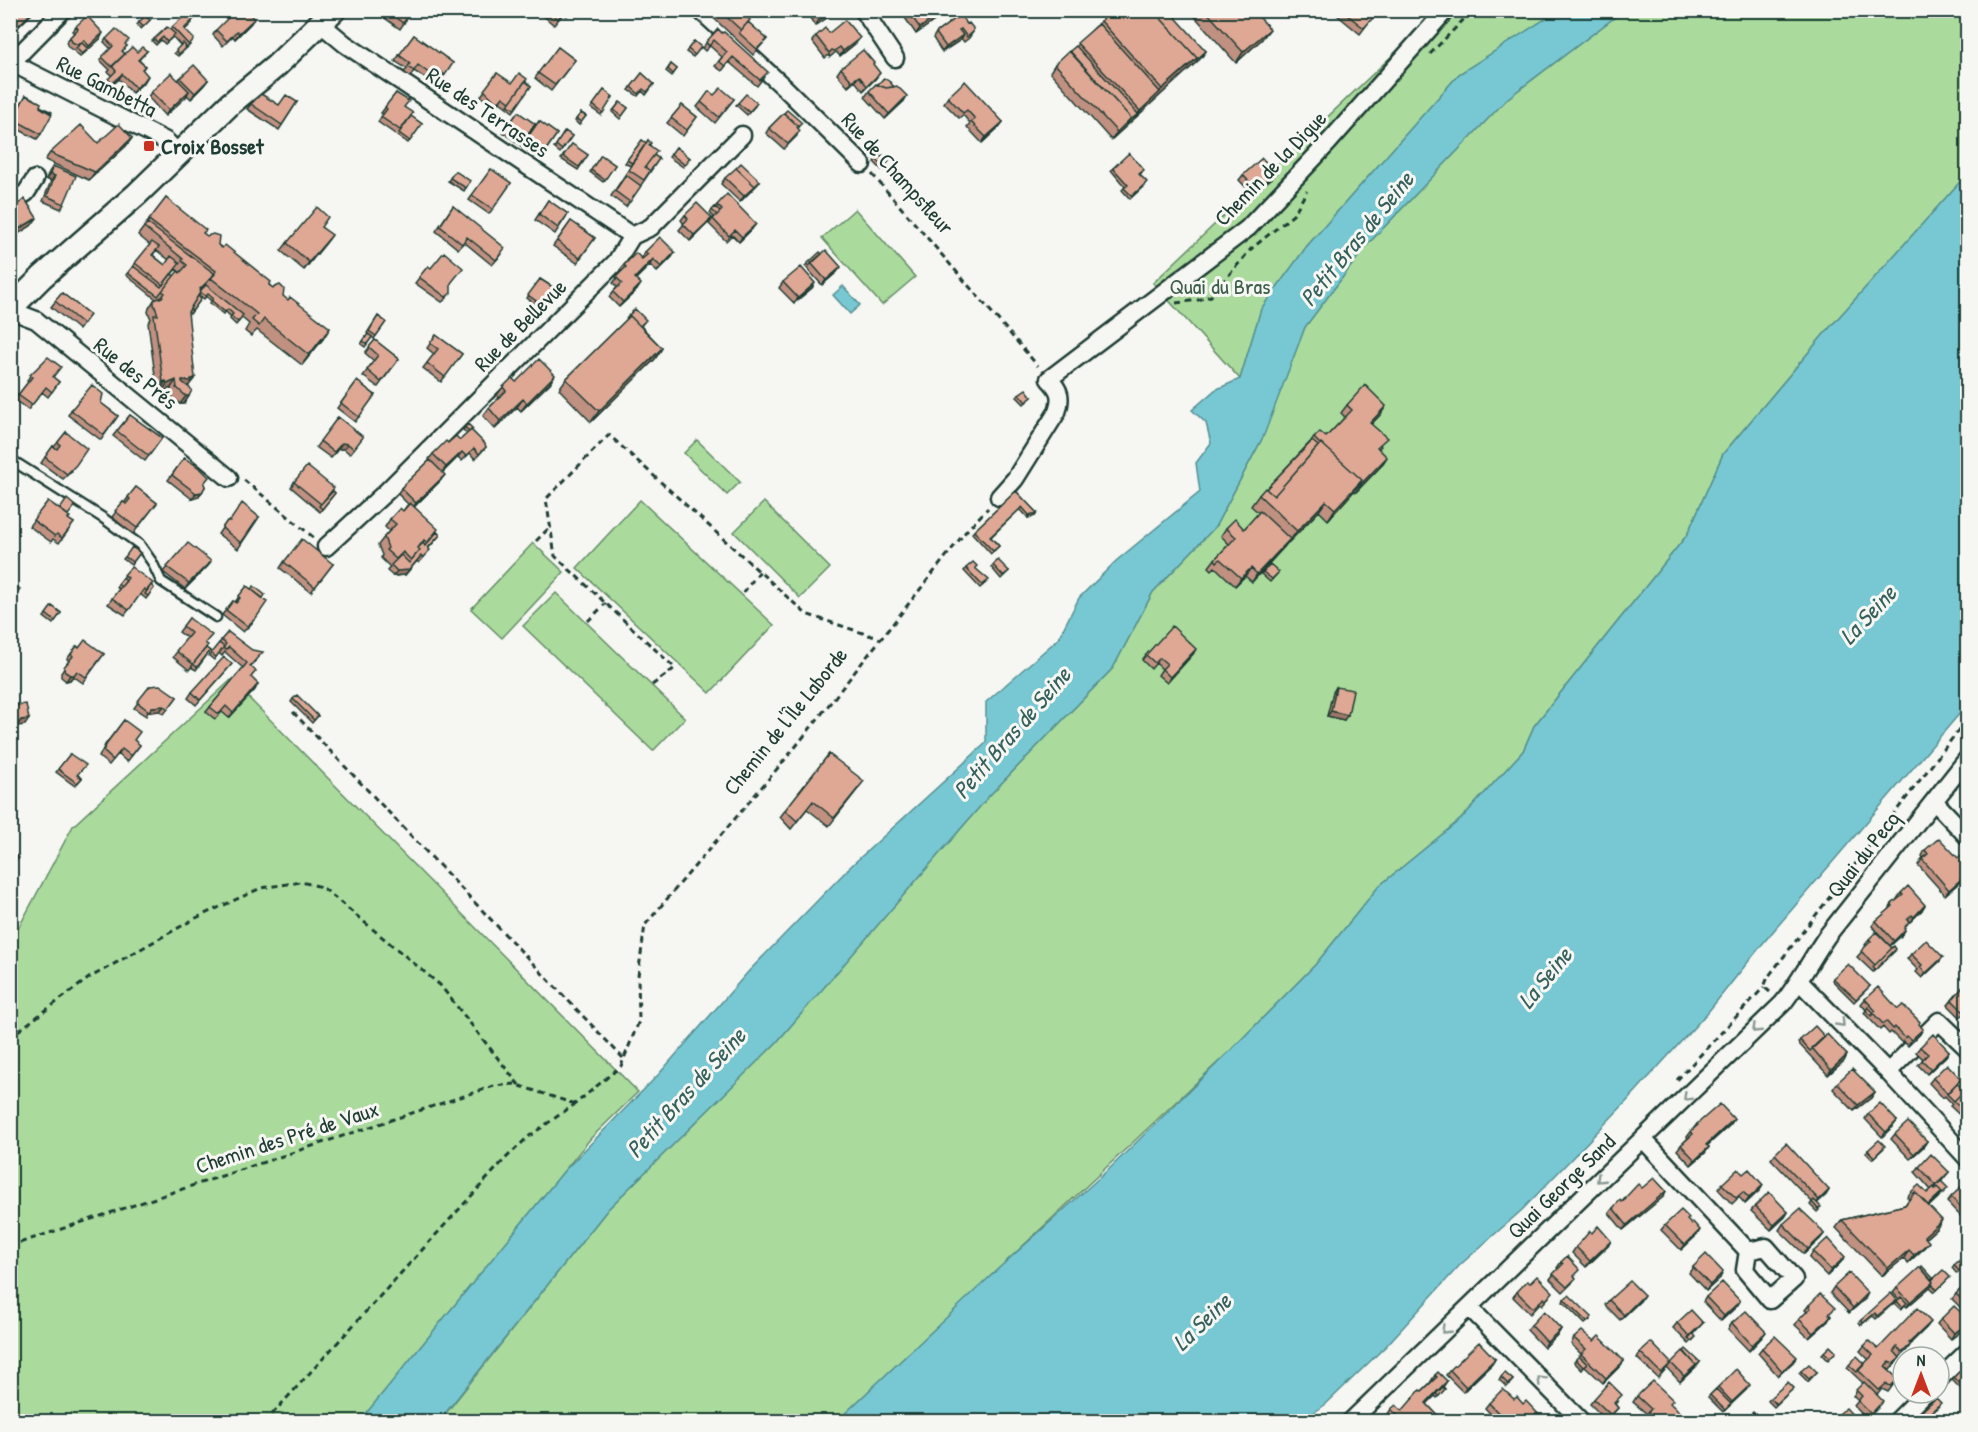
<svg xmlns="http://www.w3.org/2000/svg" width="1978" height="1432" viewBox="0 0 1978 1432" font-family="'Patrick Hand',sans-serif">
  <style>
    .green { fill: #aadb9c; stroke: #648c68; stroke-width: 1.5 }
    .water { fill: #78c8d3; stroke: #549093; stroke-width: 1.5 }
    .lines { fill: none; stroke-linecap: round; stroke-linejoin: round }
    .service-casing { stroke: #1f3d34; stroke-width: 13 }
    .minor-casing { stroke: #1f3d34; stroke-width: 21 }
    .secondary-casing { stroke: #1f3d34; stroke-width: 27 }
    .path { stroke: #1f3d34; stroke-width: 3; stroke-dasharray: 6 4.5; stroke-linecap: butt }
    .service { stroke: #f6f6f2; stroke-width: 8 }
    .minor { stroke: #f6f6f2; stroke-width: 16 }
    .secondary { stroke: #f6f6f2; stroke-width: 22 }
    .wall { fill: #c09080; stroke: #1f3d34; stroke-width: 1.5; fill-rule: evenodd }
    .shaded-wall { fill: #9c7668; stroke: #1f3d34; stroke-width: 1.5 }
    .building { fill: #dfa895; stroke: #1f3d34; stroke-width: 1.5 }
    .oneway { stroke: #8a9a93 }
    .poi-dot { fill: #c8321e; stroke: #f6f6f2; stroke-width: 2 }
    .labels { text-anchor: middle; stroke-width: 6; stroke-linejoin: round; paint-order: stroke }
    .street-label { font-size: 22px; fill: #1f3d34; stroke: #f6f6f2 }
    .poi-label { font-size: 22px; font-weight: bold; fill: #1f3d34; stroke: #f6f6f2; text-anchor: start }
    .park-label { font-size: 22px; fill: #3b5d49; stroke: #f6f6f2 }
    .water-label { font-size: 24px; font-style: italic; fill: #35605c; stroke: #f6f6f2 }
  </style>
  <rect width="100%" height="100%" fill="#f6f6f2"/>
  <filter id="ink" filterUnits="userSpaceOnUse"><feTurbulence type="fractalNoise" baseFrequency=".0167" numOctaves="2"/><feDisplacementMap in="SourceGraphic" scale="12" xChannelSelector="R" yChannelSelector="G"/><feConvolveMatrix kernelMatrix="1 2 1 2 8 2 1 2 1" color-interpolation-filters="sRGB"/></filter>
  <g filter="url(#ink)">
    <!-- green -->
    <path class="green" d="M1439 11H1559L1459 74 1307 246 1261 309 1240 379 1153 283Z
      M1623 11H1967V174L1824 334 1723 454 1687 535 1534 726 1523 751 1461 819 1379 886 1315 965 1231 1050 837 1421 439 1422 608 1209 776 1043 989 796 1113 668 1153 592 1215 527 1261 441 1305 327 1367 245 1508 98Z
      M855 209 915 277 882 305 822 238Z
      M697 440 740 482 727 495 684 453Z
      M640 500 774 625 710 693 577 568Z
      M764 502 830 568 800 598 734 532Z
      M533 543 564 572 502 638 471 609Z
      M556 593 685 718 653 751 523 626Z
      M231 680 638 1092 591 1138 360 1421 11 1422V942L73 826Z"/>
    <!-- water -->
    <path class="water" d="M1559 10 1623 11 1508 98 1367 245 1305 327 1264 435 1215 527 1153 592 1113 668 989 796 776 1043 608 1209 439 1421H360L564 1171 659 1074 748 972 852 865 986 743V702L1058 639 1079 598 1116 561 1200 492 1196 463 1211 443 1206 423 1192 410 1215 390 1240 379 1261 309 1307 246 1459 74Z
      M1967 174V705L1764 942 1708 1012 1628 1100 1522 1210 1460 1265 1386 1346 1326 1404 1302 1421H837L999 1268 1109 1169 1231 1050 1315 965 1379 886 1461 819 1523 751 1534 726 1687 535 1723 454 1824 334Z
      M843 286 860 305 850 314 833 295Z"/>
    <g class="lines">
      <defs>
        <path id="service" d="M10 459 103 518 140 545 152 562 161 581 216 617"/>
        <path id="minor" d="M700 10 786 89 862 164
          M863 10 895 58
          M321 24 345 44 632 236
          M10 62 166 141 179 154
          M12 62 63 10
          M10 203 26 193 35 179
          M10 310 36 320 229 478
          M999 497 1015 479 1057 412C1062 397 1060 390 1049 379L1248 228 1329 142 1446 10
          M326 547 387 491 616 262 632 236 651 227 742 135
          M1934 801 1968 837
          M1800 982 1888 1072 1968 1159
          M1888 1072 1939 1021 1968 1049
          M1643 1139 1748 1251
          M1766 1247 1794 1279 1770 1300 1745 1270 1748 1251Z
          M1469 1307 1582 1422
          M1939 1379 1968 1351
          M1350 1422 1783 1003C1800 981 1812 958 1827 936L1968 758
          M1896 1422 1925 1393"/>
        <path id="secondary" d="M10 309 42 277 137 194 230 104 276 66 334 10"/>
      </defs>
      <!-- service casing -->
      <use href="#service" class="service-casing"/>
      <!-- minor casing -->
      <use href="#minor" class="minor-casing"/>
      <!-- secondary casing -->
      <use href="#secondary" class="secondary-casing"/>
      <!-- path -->
      <path class="path" d="M1430 54 1473 10
        M872 174 1038 366
        M1176 303 1198 300 1211 296 1251 249 1293 215 1307 191
        M244 480 313 537
        M536 541 550 527
        M743 593 760 571
        M588 621 606 603
        M652 685 675 668 555 556 546 499 609 435 806 614 881 639
        M293 712 623 1058
        M1770 992 1764 987 1768 977 1968 718
        M10 1037 89 978 196 918 261 888 301 882 322 887 440 985 519 1085
        M1677 1080 1764 987
        M10 1246 494 1086 514 1084 575 1104
        M265 1422 505 1159 528 1137 575 1104 621 1066 639 1021 638 976 645 925 793 750 967 530 988 508"/>
      <!-- service -->
      <use href="#service" class="service"/>
      <!-- minor -->
      <use href="#minor" class="minor"/>
      <!-- secondary -->
      <use href="#secondary" class="secondary"/>
    </g>
    <!-- wall -->
    <path class="wall" d="M186 10H193L191 12 192 23 185 30 190 45 178 56 174 53 181 46 173 37 165 44 161 40 156 45 152 41 154 39 170 30 188 13Z
      M413 10 400 29 382 16 386 11Z
      M493 10H501L498 14Z
      M540 10H571L567 16 563 14 554 25 539 12Z
      M705 10H740L748 22 767 39 753 55Z
      M805 10H836L834 13 815 26Z
      M906 10H944L941 16 916 34 903 15Z
      M1189 10H1253L1262 39 1236 63Z
      M1296 10H1312L1305 18Z
      M1331 10H1378L1360 34Z
      M960 15 973 32 969 38 964 42 961 38 959 41 942 52 933 38 936 33Z
      M150 20 141 29 137 25 139 22Z
      M1101 21 1206 51 1200 59 1111 140 1050 72 1055 64 1076 46Z
      M250 24 235 39 233 36 223 46 213 35 216 30Z
      M76 26 100 39 80 57 74 51 68 47 66 42 74 33 72 31Z
      M718 29 764 77 757 86 729 62 722 71 715 66 722 57 710 46 705 51 702 48Z
      M829 33 856 43 840 56 836 52 830 57 829 55 825 58 812 41 816 36Z
      M414 35 453 63 441 80 435 76 431 82 414 71 410 77 404 72 407 69 395 61Z
      M106 39 125 45 127 46 122 51 125 54 147 51 139 60 145 66 142 70 145 81 132 93 119 79 108 89 104 84 112 76 108 72 110 70 100 60 111 49 104 42Z
      M694 41 701 47 693 57 686 52Z
      M558 47 575 60 551 91 535 78Z
      M671 64 677 69 672 76 666 71Z
      M873 64 876 78 863 91 855 81 848 87 837 74 841 68Z
      M497 73 511 83 525 81 531 86 513 112 500 102 496 106 492 108 481 96Z
      M642 73 654 84 646 95 642 91 638 96 629 90Z
      M180 78 208 80 204 85 191 99 187 95 165 116 148 97 151 92 178 80Z
      M604 90 613 97 601 115 591 108Z
      M869 91 904 101 885 119 865 97Z
      M396 93 404 107 411 116 422 124 408 143 378 122 383 114 381 113Z
      M26 95 40 106 41 134 37 139 10 125V122Z
      M714 95 734 99 715 123 697 107 701 102Z
      M948 97 1003 122 999 127 982 143 967 127 970 123 963 115 959 118 944 103Z
      M297 102 279 130 247 109 251 104 279 105Z
      M620 102 628 108 620 119 612 112Z
      M738 103 755 106 747 115 736 105Z
      M682 105 697 117 683 136 667 123Z
      M518 112 535 124 520 145 503 132Z
      M581 113 586 116 579 125 575 121Z
      M784 113 798 128 797 136 784 149 766 133 769 128Z
      M539 121 557 134 540 159 521 146Z
      M565 131 572 136 560 153 554 148Z
      M132 138 126 146 89 180 45 160 50 153 98 143Z
      M642 140 646 143 630 166 625 163Z
      M648 140 654 155 659 159 626 207 611 196Z
      M572 144 588 155 578 170 561 159Z
      M676 147 690 158 683 167 669 157Z
      M601 155 615 165 603 182 590 172Z
      M876 159 889 161 882 170 874 162Z
      M53 166 64 204 61 209 43 201 51 181 46 179 49 172Z
      M1113 168 1142 172 1140 175 1145 185 1130 199 1122 190 1125 187 1111 170Z
      M491 169 511 183 489 214 469 200Z
      M455 171 470 181 464 191 448 181Z
      M1243 175 1272 178 1252 194 1239 180Z
      M725 178 760 181 740 202 721 184Z
      M166 198 203 233 283 296 323 339 302 365 257 330 251 336 245 331 249 324 242 318 236 325 230 319 231 317 226 312 223 314 210 303 211 301 206 296 204 299 199 295 198 296 201 299 190 314 188 312 189 386 187 387 189 396 184 404H180L171 396V388L161 392V389L157 390 148 323 151 319 148 312 149 308 154 300 156 299 126 275 150 245 138 235ZM156 250 169 260 165 265 153 255ZM176 269 181 273 174 276 172 274Z
      M548 200 568 214 555 234 535 220Z
      M717 205 752 229 739 242 732 235 726 241 709 224 714 217 710 213Z
      M453 206 502 254 492 265 464 242 458 249 436 231Z
      M685 215 708 223 690 241 679 230 684 224 681 220Z
      M571 221 595 238 577 263 553 246Z
      M321 227 331 236 304 270 281 251 287 243Z
      M645 252 672 257 657 272 650 265 636 279 637 290 619 307 609 297 617 287 613 283 622 272 620 270 624 265 642 259V257Z
      M822 254 837 272 822 285 805 266 807 264Z
      M428 266 451 284 447 298 442 302 415 283Z
      M540 279 554 288 540 308 527 298Z
      M783 282 812 288 794 303 779 288Z
      M62 293 90 315 79 330 51 307Z
      M378 316 386 322 374 339 367 333Z
      M627 317 644 322 641 326 662 348 655 359 591 422 559 389 566 379 626 320Z
      M368 334 372 337 365 347 361 344Z
      M436 335 462 354 441 382 423 368 434 354 427 348Z
      M375 340 399 359 378 387 363 376 374 361 365 353Z
      M30 375 54 378 59 382 48 397 42 392 28 410 15 400 10 406V389L18 395 28 382 27 381Z
      M357 381 375 395 355 422 337 408Z
      M516 382 550 383 521 411 517 407 495 429 483 416 489 408 499 398 497 395 503 387Z
      M1019 394 1032 397 1024 404 1017 397Z
      M101 403 118 416 101 440 68 415 71 410Z
      M1347 405 1381 414 1371 424 1381 446 1379 448 1382 465 1356 492 1354 491 1328 520 1319 511 1289 542V541L1284 547 1252 582 1245 576 1235 586 1215 567 1212 570 1209 567 1215 559 1229 544 1221 536 1226 528 1244 529 1259 513 1251 506 1259 495 1266 489 1314 438 1326 437 1345 417 1341 413Z
      M130 415 162 438 145 461 113 436Z
      M338 417 363 437 350 454 344 449H338L331 458 316 447Z
      M465 427 472 431 486 447 475 459 470 453 462 461 458 457 443 472 441 480 414 507 440 535 428 549 426 555 419 563 417 561 405 575 393 576 387 571 390 567 381 558 382 555 378 545 389 531 385 527 390 519 403 511 408 504 398 494 401 488 430 460 429 459 433 454 448 443 460 440 467 434 463 430Z
      M66 432 72 471 63 479 41 463 53 446 54 447Z
      M184 458 204 484 205 487 198 497 192 499 168 480Z
      M294 482 333 491 335 493 320 512 291 487Z
      M136 487 157 503 133 534 112 517 123 502 124 503Z
      M1016 491 1037 513 1035 516 1028 518 1020 509 991 537 999 546 991 554 972 533Z
      M48 501 68 515V519L74 523 59 543 53 539 51 542 29 526Z
      M259 517 238 549 218 534 227 521Z
      M140 553 131 565 123 559 125 557Z
      M284 562 333 564 311 592 280 568Z
      M993 565 1009 571 1001 579 991 567Z
      M208 566 185 589 163 572 167 567Z
      M131 567 154 588 146 599 140 594 125 615 108 604 119 589 116 587Z
      M966 568H975L987 582 980 588 964 571Z
      M1263 572 1277 574 1270 582 1261 574Z
      M247 586 263 598 252 623 243 632 222 615 233 601 235 602Z
      M52 606 61 613 53 624 44 617Z
      M189 618 205 643 206 648 210 651 196 670 191 667 193 665 189 670 173 657 187 638 179 632Z
      M228 632 259 657 251 666V678L258 684 229 718 222 712 215 719 206 712 243 668 225 652 222 656 219 653 214 660 209 656Z
      M77 646 79 648 104 654 83 683 73 676 70 680 66 681 61 677V673L69 661 67 659Z
      M1193 654 1167 683 1158 675 1162 669 1156 663 1151 669 1142 660 1146 655Z
      M232 664 196 705 188 698 192 692Z
      M150 686 177 697 164 714 160 711 148 712 146 716 134 708Z
      M1336 687 1344 720 1327 716 1333 692Z
      M293 699 318 716 312 723 291 702Z
      M124 720 134 740 140 745 127 762 118 754 109 765 99 757 105 745Z
      M70 754 78 775 82 778 75 786 56 772Z
      M829 754 858 789 829 826 807 809 791 829 780 817Z
      M1925 850 1958 858 1968 853V875L1945 895 1918 865 1923 858 1922 856Z
      M1968 890V900L1964 895Z
      M1901 893 1922 910 1910 922 1908 920V921L1904 929 1905 930 1902 935 1890 946 1872 926 1876 921 1889 910 1892 904 1898 899H1897Z
      M1869 939 1890 951H1895L1873 972 1857 957 1867 946 1865 945Z
      M1911 954 1943 957 1939 962 1922 978 1916 972 1918 970 1907 959Z
      M1833 978 1870 986 1854 1002 1832 980Z
      M1968 978V1011L1960 1017 1948 1005 1967 982 1966 980Z
      M1865 999 1898 1009 1919 1024 1920 1034 1908 1046 1903 1041 1902 1043 1891 1032 1889 1034 1883 1027 1880 1030 1864 1013 1866 1010 1861 1004Z
      M1825 1037 1847 1055 1844 1061 1828 1075 1798 1043 1800 1040Z
      M1920 1047 1949 1051 1946 1056 1927 1074 1918 1065 1923 1059 1916 1052Z
      M1933 1078 1961 1079 1957 1084 1964 1091 1968 1087V1120L1966 1121 1950 1106 1952 1104 1945 1096 1943 1098 1929 1083Z
      M1837 1083 1875 1092 1871 1098 1854 1111 1833 1089Z
      M1868 1114 1897 1121 1893 1126 1882 1137 1865 1119Z
      M1734 1119 1730 1125 1707 1146 1709 1147 1705 1153 1691 1165 1677 1150 1681 1145 1688 1138 1687 1137 1697 1124Z
      M1895 1134 1927 1141 1923 1147 1910 1159 1891 1139Z
      M1883 1149 1872 1159 1866 1153 1868 1150Z
      M1775 1154 1829 1190 1826 1195 1817 1203 1819 1210 1817 1212 1810 1205 1812 1202 1771 1159Z
      M1919 1167 1949 1172 1941 1182 1946 1190 1929 1206 1937 1228 1926 1238 1923 1249 1908 1263 1904 1258 1882 1276 1836 1228 1842 1220 1905 1205 1909 1199 1907 1197 1911 1192 1927 1193 1931 1190 1915 1172Z
      M1743 1174 1763 1185 1760 1190 1745 1204 1739 1197 1732 1204 1718 1189 1722 1184Z
      M1968 1186V1220L1966 1222 1947 1202 1951 1197Z
      M1642 1188 1666 1191 1663 1197 1623 1230 1609 1213 1613 1208 1622 1202 1625 1198Z
      M1755 1206 1788 1212 1785 1217 1771 1230 1751 1211Z
      M1687 1220 1697 1235 1681 1250 1661 1230 1665 1225Z
      M1783 1224 1824 1234 1820 1239 1804 1254 1779 1230Z
      M1608 1246 1586 1267 1572 1253 1576 1247Z
      M1813 1252 1841 1262 1827 1276 1809 1258Z
      M1561 1262 1575 1277 1572 1283 1563 1292 1550 1279 1558 1269 1557 1268Z
      M1968 1264 1957 1274 1952 1268 1954 1265Z
      M1693 1267 1720 1278 1706 1291 1689 1273Z
      M1948 1279 1935 1292 1930 1287 1907 1307 1905 1305 1901 1310 1895 1304 1899 1299 1893 1293 1897 1288 1932 1280Z
      M1968 1282 1967 1314 1952 1299 1956 1294Z
      M1834 1287 1865 1299 1849 1313 1830 1293Z
      M1517 1292 1549 1297 1542 1305 1540 1303 1530 1314 1513 1297Z
      M1706 1297 1740 1301 1737 1306 1721 1321 1703 1302Z
      M1564 1299 1590 1320 1585 1324 1563 1302Z
      M1609 1300 1640 1301 1620 1320 1605 1305Z
      M1895 1302 1876 1319 1873 1316 1861 1325 1859 1322 1861 1320Z
      M1809 1305 1830 1315 1828 1321 1809 1338 1795 1325 1799 1319 1807 1312 1805 1310Z
      M1941 1319 1967 1325 1963 1330 1951 1339 1937 1324Z
      M1677 1323H1703L1693 1334 1694 1339 1689 1344 1673 1328Z
      M1732 1323 1762 1337 1749 1351 1728 1329Z
      M1531 1325 1561 1329 1558 1334 1544 1348 1527 1330Z
      M1927 1327 1910 1344H1911L1907 1350 1900 1357 1896 1363 1890 1370 1886 1368 1896 1381 1888 1392 1882 1389 1877 1395 1879 1407 1867 1419 1854 1406 1858 1401 1853 1396 1863 1383 1847 1368 1849 1365 1865 1364 1869 1360 1860 1351 1864 1346 1878 1349Z
      M1574 1338 1594 1341 1624 1361 1620 1366 1603 1383 1585 1366 1582 1370 1574 1362 1581 1354 1571 1344Z
      M1762 1348 1793 1362 1778 1376 1758 1353Z
      M1640 1352 1667 1368 1658 1378 1637 1358Z
      M1824 1352 1834 1354 1828 1360 1822 1354Z
      M1495 1359 1492 1364 1463 1392 1446 1375 1450 1370Z
      M1700 1362 1680 1382 1667 1368 1671 1363Z
      M1801 1371 1817 1372 1808 1382 1799 1373Z
      M1505 1373 1513 1380 1507 1387 1499 1380Z
      M1435 1375 1447 1381 1443 1387 1445 1389 1437 1398 1435 1396 1427 1404 1444 1422H1380L1388 1414 1391 1409 1402 1411 1430 1383Z
      M1954 1377 1968 1379V1396L1952 1380Z
      M1718 1387 1746 1390 1723 1412 1708 1397Z
      M1794 1388 1774 1407 1768 1401 1770 1398Z
      M1637 1396 1670 1404 1689 1422H1649L1645 1417 1647 1414 1633 1402Z
      M1514 1399 1523 1404 1543 1419 1541 1422H1498L1485 1408 1489 1403Z
      M1594 1399 1618 1401 1615 1404 1618 1408 1607 1421 1590 1404Z
      M1939 1406 1922 1422H1919L1916 1418 1918 1415Z"/>
    <!-- shaded-wall -->
    <path class="shaded-wall" d="M34 10H36L10 35 12 32Z
      M834 10H836L834 13 815 26 819 20Z
      M944 10 941 16 916 34 920 28Z
      M254 19 250 24 235 39 239 33Z
      M1270 29 1262 39 1236 63 1243 52Z
      M103 33 100 39 80 57 89 46Z
      M963 35 959 41 942 52 946 47Z
      M860 38 856 43 840 56 843 51Z
      M1206 51 1200 59 1134 119 1140 111 1162 89Z
      M880 73 876 78 863 91 867 86Z
      M122 74 119 79 108 89 112 83Z
      M148 76 145 81 132 93 136 88Z
      M859 76 855 81 848 87 852 81Z
      M208 80 204 85 191 99 195 93Z
      M189 91 186 97 165 116 169 110Z
      M907 96 904 101 885 119 889 114Z
      M500 101 496 106 492 108 496 102Z
      M1131 118 1126 126 1111 140 1117 132Z
      M1003 122 999 127 982 143 986 137Z
      M132 138 126 146 89 180 95 172Z
      M1276 173 1272 178 1252 194 1256 189Z
      M50 174 55 176 51 181 46 179Z
      M760 181 758 184 740 202 744 196Z
      M37 218 31 226 10 239 11 234Z
      M712 218 708 223 690 241 694 235Z
      M756 224 752 229 739 242 742 237Z
      M332 235 326 243 304 270 309 262Z
      M675 252 672 257 657 272 661 267Z
      M653 259 650 265 631 283 635 278Z
      M841 267 837 272 822 285 826 280Z
      M815 283 812 288 794 303 798 298Z
      M641 284 637 290 619 307 623 302Z
      M330 328 323 339 302 365 309 355Z
      M662 348 655 359 591 422 599 411Z
      M555 375 550 383 521 411 527 403Z
      M195 378 186 389 176 388 182 380Z
      M176 380 171 388 161 392 167 384Z
      M166 381 161 389 157 390 163 382Z
      M186 396H189L184 404H180Z
      M523 399 517 407 495 429 500 421Z
      M1386 406 1381 414 1365 431 1370 423Z
      M342 443 348 444 344 449H338L331 458Z
      M462 452 458 457 442 473 446 467Z
      M1387 457 1382 465 1356 492 1361 484Z
      M445 475 441 480 412 509 416 503Z
      M1362 480 1354 491 1328 520 1335 509Z
      M202 492 198 497 192 499 196 493Z
      M1326 501 1319 511 1289 542 1297 531Z
      M1037 513 1035 516 1028 518 1029 515Z
      M1290 539 1284 547 1252 582 1257 574Z
      M421 556 405 575 393 576 397 571Z
      M211 561 208 566 185 589 189 583Z
      M1251 568 1245 576 1235 586 1241 578Z
      M1196 649 1193 654 1167 683 1170 677Z
      M70 675H74L70 680 66 681Z
      M258 684 255 690 229 718 233 713Z
      M164 706 160 711 148 712 152 707Z
      M1331 711 1348 715 1344 720 1327 716Z
      M29 719 25 725 17 726 21 720Z
      M1968 873V875L1945 895 1949 890Z
      M1925 905 1922 910 1910 922 1914 917Z
      M1905 930 1902 935 1890 946 1894 941Z
      M1943 957 1939 962 1922 978 1926 973Z
      M1923 1029 1920 1034 1908 1046 1911 1040Z
      M1949 1051 1946 1056 1927 1074 1931 1069Z
      M1847 1055 1844 1061 1828 1075 1831 1070Z
      M1875 1092 1871 1098 1854 1111 1858 1105Z
      M1734 1119 1730 1125 1702 1150 1706 1145Z
      M1897 1121 1893 1126 1882 1137 1886 1132Z
      M1927 1141 1923 1147 1910 1159 1914 1154Z
      M1709 1147 1705 1153 1691 1165 1695 1160Z
      M1763 1185 1760 1190 1745 1204 1749 1198Z
      M1829 1190 1826 1195 1815 1205 1819 1200Z
      M1666 1191 1663 1197 1623 1230 1627 1225Z
      M1942 1192 1938 1198 1922 1213 1926 1208Z
      M1788 1212 1785 1217 1771 1230 1774 1225Z
      M1942 1220 1937 1228 1919 1244 1924 1236Z
      M1700 1230 1697 1235 1681 1250 1685 1245Z
      M1824 1234 1820 1239 1804 1254 1808 1249Z
      M1611 1241 1608 1246 1586 1267 1590 1261Z
      M1929 1242 1923 1249 1908 1263 1914 1255Z
      M1909 1250 1904 1258 1882 1276 1888 1268Z
      M1845 1257 1841 1262 1827 1276 1831 1270Z
      M1723 1272 1720 1278 1706 1291 1710 1285Z
      M1933 1282 1930 1287 1907 1307 1910 1302Z
      M1868 1293 1865 1299 1849 1313 1853 1308Z
      M1644 1295 1640 1301 1620 1320 1624 1315Z
      M1740 1301 1737 1306 1721 1321 1724 1316Z
      M1831 1316 1828 1321 1809 1338 1813 1333Z
      M1931 1322 1927 1327 1905 1348 1909 1343Z
      M1967 1325 1963 1330 1951 1339 1954 1333Z
      M1561 1329 1558 1334 1544 1348 1547 1342Z
      M1766 1332 1762 1337 1749 1351 1752 1345Z
      M1797 1357 1793 1362 1778 1376 1782 1371Z
      M1495 1359 1492 1364 1463 1392 1466 1387Z
      M1624 1361 1620 1366 1603 1383 1606 1378Z
      M1700 1362 1698 1365 1680 1382 1684 1376Z
      M1447 1381 1441 1389 1420 1410 1426 1403Z
      M1750 1385 1746 1390 1723 1412 1732 1402Z"/>
    <!-- building -->
    <path class="building" d="M10 10H34L12 32 10 31Z
      M236 10H246L254 19 239 33 237 31 227 41 216 30Z
      M386 10H413L403 23Z
      M547 10H565L558 19Z
      M719 10H740L750 20 741 30Z
      M812 10H834L819 20Z
      M907 10H944L920 28Z
      M1113 10H1153L1197 58 1162 89 1101 21Z
      M1153 10H1169L1206 51 1195 61 1197 58Z
      M1205 10H1253L1270 29 1243 52Z
      M1341 10H1378L1379 11 1364 28Z
      M190 11 196 17 184 29 194 39 189 45 172 27Z
      M960 15 967 24 969 23 973 28V32L967 37 961 29 959 30 963 35 946 47 936 33Z
      M87 16 103 33 89 46 84 40 78 45 72 42 70 37 78 29 76 26Z
      M145 16 150 20 143 27 139 22Z
      M845 20 860 38 843 51 840 47 834 51 832 50 829 53 816 36 825 28 829 33Z
      M748 22 767 39 757 49 739 33Z
      M1099 24 1160 92 1140 111 1077 43Z
      M167 27 175 34 167 42 163 37 157 42 154 39Z
      M116 29 129 40 125 44 127 46 122 51 125 54 112 67 102 57 113 46 106 39Z
      M718 29 722 33 724 32 768 72 760 80 733 57 725 66 719 61 727 52 714 40 709 46 706 42Z
      M414 35 453 63 445 75 439 70 434 77 418 65 414 71 408 67 410 63 399 55Z
      M694 41 701 47 695 55 688 49Z
      M82 43 88 49 82 54 76 48Z
      M183 43 186 47 179 54 176 50Z
      M1076 46 1138 114 1129 121 1131 118 1070 51Z
      M132 47 137 52 142 47 147 51 138 60 145 66 142 69 148 76 136 88 122 74 112 83 108 79 116 71 112 66Z
      M558 47 575 60 555 85 538 73Z
      M863 50 874 63 873 64 880 73 867 86 859 76 852 81 841 68Z
      M1069 51 1131 118 1117 132 1055 64Z
      M671 64 677 69 673 74 668 69Z
      M194 65 208 80 195 93 180 78Z
      M171 73 189 91 169 110 151 92Z
      M497 73 512 83 519 73 527 79 510 102 503 97 500 101 496 102 484 90Z
      M642 73 654 84 647 92 643 89 639 94 631 87Z
      M884 78 890 82 894 87 886 88 877 85Z
      M525 81 531 86 515 109 508 105Z
      M965 81 1003 122 986 137 971 122 975 119 967 110 963 113 948 97Z
      M876 84 886 88 897 86 907 96 889 114 869 91Z
      M721 88 734 99 719 117 701 102 709 91 714 95Z
      M604 90 613 97 603 113 593 105Z
      M396 93 409 101 404 107 413 113 400 130 381 117 387 109 385 107Z
      M261 94 279 105 286 95 297 102 282 125 251 104Z
      M746 94 757 103 749 112 738 103Z
      M26 95 41 103 40 107 52 114 41 134 13 119Z
      M620 102 628 108 622 116 614 110Z
      M682 105 697 117 687 130 671 118Z
      M40 106 52 112 51 114 40 107Z
      M787 110 802 123 797 128 798 126 784 113Z
      M518 112 535 124 524 140 507 127Z
      M581 113 586 116 581 122 576 119Z
      M784 113 798 126 797 127 800 131 788 144 769 128Z
      M411 116 422 124 410 141 399 133Z
      M539 121 557 134 543 154 525 141Z
      M119 124 132 138 95 172 50 153 81 125 98 143Z
      M565 131 572 136 562 150 556 145Z
      M642 140 646 143 632 163 627 160Z
      M648 140 651 143 649 145 657 151 645 167 650 171 644 180 629 170Z
      M572 144 588 155 579 167 563 156Z
      M10 146 17 148 14 156 17 157 10 171Z
      M676 147 690 158 685 165 671 154Z
      M1129 153 1144 170 1139 174 1147 182 1132 196 1124 188 1128 185 1113 168Z
      M601 155 615 165 605 180 591 170Z
      M654 155 659 159 648 174 650 171 645 167Z
      M880 155 881 157 883 155 889 161 884 167 876 159Z
      M1262 158 1276 173 1256 189 1243 175Z
      M741 163 760 181 753 188 755 186 736 168Z
      M53 166 76 176 64 204 47 196 55 176 50 174Z
      M736 168 755 186 744 196 725 178Z
      M491 169 511 183 493 209 472 195Z
      M455 171 470 181 466 188 450 178Z
      M626 175 641 186 630 202 615 191Z
      M727 194 756 224 742 237 735 230 729 236 713 219 722 210 717 205Z
      M166 198 206 230 203 233 207 236 213 234 219 236 218 245 222 248 225 245 271 282 269 285 273 288 280 285 284 289 283 296 288 300 290 297 330 328 309 355 264 319 259 326 252 320 257 314 211 278 216 271 149 220Z
      M25 199 37 218 11 234 10 233V210Z
      M548 200 568 214 558 228 539 214Z
      M697 203 712 218 694 235 683 224 688 219 685 215Z
      M453 206 505 248 496 260 467 237 462 244 440 226Z
      M317 207 328 217 321 227 332 235 309 262 287 243Z
      M715 207 720 212 717 215 712 210Z
      M571 221 595 238 580 258 557 241Z
      M147 223 215 274 200 289 201 291 188 312 195 378 191 379V381L182 380V382L192 390 189 396H186L177 388 176 380 167 384 166 381 163 382 154 315H158L154 304V300L162 297 165 293 162 291 178 271 180 273 187 265 182 261 183 259 144 227Z
      M660 237 675 252 661 267 653 259 635 278 641 284 623 302 613 292 622 283 616 277 626 267 624 265 636 253 642 259 648 254 645 252Z
      M152 242 159 247 152 255 165 265 171 256 180 263 163 285 135 263Z
      M826 250 841 267 826 280 811 263Z
      M444 252 463 268 451 283V293L446 297 419 277 428 266 431 268Z
      M820 252 822 254 809 266 807 264Z
      M133 266 161 287 171 274 174 276 158 296 128 273Z
      M801 267 815 283 798 298 783 282Z
      M540 279 554 288 542 305 528 295Z
      M206 285 243 315 238 322 231 316 233 314 228 309 225 312 212 301 213 298 208 294 206 296 200 292 201 290Z
      M62 293 90 315 83 324 55 301Z
      M198 296 201 299 192 311 190 309Z
      M635 309 646 320 640 326 630 316 628 317H627Z
      M378 316 386 322 376 336 369 331Z
      M630 316 662 348 599 411 566 379Z
      M368 334 372 337 367 344 363 341Z
      M436 335 462 354 445 377 427 363 438 349 430 343Z
      M375 340 399 359 381 382 367 370 378 355 369 347Z
      M48 357 61 367 53 377 59 382 52 392 46 387 32 405 18 395 12 403 10 402V389L18 395 32 377 30 375Z
      M539 359 555 375 527 403 523 399 500 421 489 408 506 391 503 387 512 378 516 382Z
      M357 381 375 395 359 417 341 403Z
      M92 385 103 394 101 403 118 416 104 435 71 410Z
      M1365 385 1386 406 1370 423 1387 438 1377 447 1387 457 1361 484 1360 483 1362 480 1321 443 1320 444 1314 438 1320 432 1326 437 1352 410 1347 405Z
      M1026 389 1032 397 1026 402 1019 394Z
      M130 415 162 438 149 456 117 431Z
      M338 417 363 437 354 449 348 444 342 443 334 452 320 441Z
      M468 424 473 429 469 432 465 427Z
      M471 430 485 444 486 447 479 454 474 448 466 456 462 452 446 467 433 454 446 441 448 443 456 436 460 440Z
      M66 432 87 449 76 465 67 474 45 457 53 446 57 449 60 445 58 442Z
      M1312 441 1318 446 1274 496 1266 489Z
      M1321 443 1362 480 1335 509 1326 501 1297 531 1259 495 1265 488 1274 496Z
      M184 458 191 462 202 470 209 477 204 483 205 487 202 492 196 493 172 475Z
      M430 460 445 475 416 503 401 488Z
      M307 466 334 488 321 504 294 482Z
      M136 487 157 503 137 528 115 511 123 502 126 504 130 499 128 497Z
      M333 491 335 493 322 509 319 506Z
      M1016 491 1037 513 1029 515 1022 507 990 537 999 546 993 551 974 531Z
      M67 499 75 506 68 515 60 509Z
      M48 501 70 517 68 519 74 523 62 538 57 534 55 536 33 520Z
      M242 503 259 517 241 543 222 528 227 521H230Z
      M410 503 438 529 427 543 424 540 418 548 420 550 411 560 403 552 396 559 386 550 388 548 384 537 396 524 390 519 400 508 403 511Z
      M1260 511 1290 539 1257 574 1251 568 1241 578 1220 559 1217 562 1215 559 1236 537 1226 528 1235 519 1244 529Z
      M437 532 440 535 428 548 430 550 423 557 421 556 409 570 397 571 391 565 401 555 409 563 420 550 418 548 423 543 425 546Z
      M302 539 333 564 315 587 284 562Z
      M188 543 211 561 189 583 167 567Z
      M132 547 140 553 133 562 125 557Z
      M998 560 1009 571 1003 576 993 565Z
      M973 562 977 566 975 568 989 580 982 585 966 568Z
      M1270 564 1279 572 1272 579 1263 572Z
      M131 567 153 583 146 591 144 589 129 610 112 598 128 578 124 575Z
      M123 578 126 581 121 587 118 584Z
      M10 582 20 589 10 601Z
      M151 585 154 588 148 596 145 594Z
      M247 586 267 602 256 618 247 626 226 610 233 601 236 603 240 598 238 597Z
      M254 586 265 595 263 598 251 589Z
      M52 606 61 613 55 621 46 614Z
      M189 618 212 635 205 643 208 645 193 664 176 651 191 633 183 626Z
      M1172 626 1196 649 1170 677 1162 669 1167 664 1160 658 1155 663 1146 655Z
      M228 632 252 650 263 652 250 666 256 671 251 677 258 684 233 713 226 706 219 714 210 707 247 663 229 647 226 650 223 648 226 644 221 640Z
      M85 640 104 654 86 677 77 671 74 675H70L65 672 64 667 73 656 71 654 77 646 79 648Z
      M219 643 224 647 216 657 211 653Z
      M206 648 210 651 197 667 193 664Z
      M224 657 232 664 200 700 192 692Z
      M160 685 177 697 168 709 164 706 152 707 149 711 137 702 150 686Z
      M1336 687 1353 690 1348 715 1331 711Z
      M297 695 318 716 314 720 293 699Z
      M26 704 29 719 21 720 11 733H10V706Z
      M124 720 140 732 134 740 140 745 131 756 122 749 113 760 103 751 109 740Z
      M70 754 86 765 77 775 82 778 77 783 58 769Z
      M829 754 864 781 834 818 813 801 797 821 785 810Z
      M1939 838 1958 858 1966 851 1968 853V873L1949 890 1922 859 1928 854 1925 850Z
      M10 850 19 858 10 867Z
      M1908 886 1925 905 1914 917 1912 915 1907 920 1909 922 1904 928 1905 930 1894 941 1876 921 1893 906 1892 904 1903 895 1901 893Z
      M1876 932 1892 948 1875 965 1861 951 1871 941 1869 939Z
      M1926 940 1943 957 1926 973 1920 967 1922 965 1911 954Z
      M1894 946 1896 949 1875 970 1873 967Z
      M1848 964 1870 986 1856 999 1833 978Z
      M1968 981V1009L1964 1012 1952 1000Z
      M1878 987 1898 1009 1903 1005 1920 1022 1919 1024 1923 1029 1911 1040 1907 1036 1905 1038 1895 1027 1893 1029 1886 1021 1883 1024 1873 1013 1876 1011 1865 999Z
      M1868 1007 1874 1013 1871 1016 1866 1010Z
      M1815 1026 1825 1037 1810 1051 1800 1040Z
      M1827 1034 1847 1055 1831 1070 1812 1048Z
      M1933 1034 1949 1051 1931 1069 1922 1060 1928 1054 1920 1047Z
      M1947 1064 1961 1079 1947 1093 1933 1078Z
      M1852 1069 1875 1092 1858 1105 1837 1083Z
      M1957 1083 1964 1091 1954 1101 1947 1094Z
      M1968 1087V1114L1954 1101Z
      M1880 1103 1897 1121 1886 1132 1868 1114Z
      M1720 1104 1734 1119 1706 1145 1709 1147 1695 1160 1681 1145 1693 1134 1691 1131 1698 1125 1697 1124Z
      M1908 1122 1927 1141 1914 1154 1895 1134Z
      M1879 1140 1885 1146 1874 1157 1868 1150Z
      M1786 1143 1829 1190 1819 1200 1775 1154Z
      M1931 1154 1949 1172 1936 1185 1919 1167Z
      M1738 1169 1743 1174 1749 1169 1763 1185 1749 1198 1743 1192 1736 1198 1722 1184Z
      M1654 1178 1666 1191 1627 1225 1613 1208 1620 1200 1622 1202 1626 1199 1625 1198 1638 1184 1642 1188Z
      M1941 1181 1948 1188 1942 1194V1192L1937 1187 1936 1188 1935 1187Z
      M1965 1183 1968 1186V1214L1951 1197Z
      M1919 1185 1927 1193 1934 1187 1935 1189 1937 1187 1942 1192 1928 1205 1915 1192 1913 1194 1911 1192Z
      M1769 1192 1788 1212 1774 1225 1755 1206Z
      M1915 1192 1942 1220 1924 1236 1929 1242 1914 1255 1909 1250 1888 1268 1842 1220 1905 1205Z
      M1814 1200 1821 1207 1818 1209 1812 1202Z
      M1800 1209 1818 1226 1824 1234 1808 1249 1783 1224Z
      M1681 1210 1689 1218 1687 1220 1691 1224 1693 1222 1700 1230 1685 1245 1665 1225Z
      M1598 1226 1611 1241 1590 1261 1576 1247 1590 1231 1592 1233Z
      M1828 1238 1845 1257 1831 1270 1813 1252Z
      M1706 1254 1723 1272 1710 1285 1693 1267Z
      M1567 1256 1580 1270 1574 1276 1576 1278 1567 1287 1553 1274 1563 1264 1561 1262Z
      M1963 1257 1968 1264 1959 1271 1954 1265Z
      M1922 1266 1933 1278 1931 1279 1921 1268Z
      M1920 1267 1933 1282 1910 1302 1897 1288Z
      M1943 1270 1950 1277 1937 1290 1932 1284 1933 1282 1932 1280Z
      M1849 1273 1868 1293 1853 1308 1834 1287Z
      M1537 1276 1553 1292 1546 1300 1544 1298 1533 1308 1517 1292 1527 1281 1530 1283Z
      M1630 1281 1644 1295 1624 1315 1609 1300Z
      M1722 1282 1740 1301 1724 1316 1706 1297Z
      M1968 1282V1305L1956 1294Z
      M1891 1293 1897 1300 1877 1316 1875 1313 1863 1323 1861 1320Z
      M1820 1294 1835 1308 1829 1314 1831 1316 1813 1333 1799 1319 1811 1308 1809 1305Z
      M1569 1295 1592 1317 1587 1322 1564 1299Z
      M1901 1297 1907 1303 1902 1307 1897 1301Z
      M1954 1306 1968 1319V1323L1967 1325 1954 1333 1941 1319Z
      M1917 1308 1931 1322 1909 1343 1911 1344 1902 1353 1897 1347 1894 1351 1900 1358 1893 1364 1890 1362 1885 1367 1895 1376 1896 1381 1891 1386 1886 1384 1879 1390 1858 1370 1873 1355 1864 1346 1869 1341 1878 1349Z
      M1691 1310 1703 1323 1689 1336 1677 1323Z
      M1544 1311 1561 1329 1547 1342 1531 1325Z
      M1746 1311 1766 1332 1752 1345 1732 1323Z
      M1582 1331 1594 1341 1599 1336 1624 1361 1606 1378 1581 1354 1586 1349 1574 1338Z
      M1693 1333 1696 1337 1691 1341 1688 1339Z
      M1775 1336 1797 1357 1782 1371 1762 1348Z
      M1479 1342 1495 1359 1466 1387 1450 1370Z
      M1651 1342 1671 1363 1661 1373 1640 1352Z
      M1830 1346 1836 1352 1830 1357 1824 1352Z
      M1686 1349 1700 1362 1695 1367 1696 1365 1684 1351Z
      M1683 1351 1696 1365 1684 1376 1671 1363Z
      M1579 1356 1587 1364 1583 1367 1576 1359Z
      M1857 1356 1865 1364 1857 1372 1849 1365Z
      M1809 1364 1817 1372 1809 1379 1801 1371Z
      M1736 1369 1750 1385 1732 1402 1718 1387Z
      M1960 1371 1968 1379V1392L1954 1377Z
      M1438 1372 1447 1381 1426 1403 1444 1422H1404L1391 1409 1396 1405 1402 1411 1420 1390 1422 1391 1437 1377 1435 1375Z
      M1505 1373 1513 1380 1508 1384 1501 1377Z
      M1653 1381 1673 1400 1670 1403 1689 1422H1652L1655 1418 1648 1412 1651 1409 1637 1396Z
      M1609 1382 1622 1395 1614 1403 1618 1408 1611 1415 1594 1399Z
      M1788 1382 1794 1388 1776 1404 1770 1398Z
      M1864 1382 1883 1401 1871 1414 1858 1401 1862 1396 1856 1390Z
      M1443 1387 1445 1389 1439 1396 1436 1394Z
      M1503 1389 1514 1399 1517 1397 1523 1404 1526 1401 1543 1419 1540 1422H1517L1511 1415 1506 1421 1489 1403Z
      M1716 1389 1731 1404 1725 1410 1710 1395Z
      M1936 1398 1941 1403 1922 1420 1918 1415Z
      M1846 1408 1859 1422H1837L1834 1418Z
      M1753 1412 1762 1422H1742Z
      M1388 1414 1394 1421 1380 1422Z
      M1695 1418 1699 1422H1692Z"/>
    <!-- one-way arrows -->
    <defs><path id="oneway-chevron" d="M-2-3.5L2.5 0L-2 3.5" fill="none" stroke-width="1.6" stroke-linecap="round" stroke-linejoin="round" transform="scale(1.5)"/></defs>
    <g class="oneway">
      <use href="#oneway-chevron" transform="translate(1841 1023) rotate(46)"/>
      <use href="#oneway-chevron" transform="translate(1756 1029) rotate(136)"/>
      <use href="#oneway-chevron" transform="translate(1687 1097) rotate(136)"/>
      <use href="#oneway-chevron" transform="translate(1600 1179) rotate(136)"/>
      <use href="#oneway-chevron" transform="translate(1445 1330) rotate(136)"/>
      <use href="#oneway-chevron" transform="translate(1541 1380) rotate(-135)"/>
    </g>
  </g>
  <!-- markers -->
  <rect class="poi-dot" x="143" y="140" width="12" height="12" rx="3"/>
  <g class="labels">
    <!-- street labels -->
    <g class="street-label">
      <text transform="translate(107 86) rotate(27)" y="8">Rue Gambetta</text>
      <text transform="translate(488 112) rotate(34)" y="8">Rue des Terrasses</text>
      <text transform="translate(1270 168) rotate(-46)" y="8">Chemin de la Digue</text>
      <text transform="translate(898 173) rotate(48)" y="8">Rue de Champsfleur</text>
      <text transform="translate(520 325) rotate(-45)" y="8">Rue de Bellevue</text>
      <text transform="translate(136 373) rotate(39)" y="8">Rue des Prés</text>
      <text transform="translate(785 721) rotate(-51)" y="8">Chemin de l'Île Laborde</text>
      <text transform="translate(1863 854) rotate(-52)" y="8">Quai du Pecq</text>
      <text transform="translate(287 1137) rotate(-18)" y="8">Chemin des Pré de Vaux</text>
      <text transform="translate(1561 1186) rotate(-44)" y="8">Quai George Sand</text>
    </g>
    <!-- poi labels -->
    <g class="poi-label">
      <text x="161" y="154">Croix Bosset</text>
    </g>
    <!-- park labels -->
    <g class="park-label">
      <text x="1220" y="294">Quai du Bras</text>
    </g>
    <!-- water labels -->
    <g class="water-label">
      <text transform="translate(1357 239) rotate(-51)" y="8">Petit Bras de Seine</text>
      <text transform="translate(1868 615) rotate(-47)" y="8">La Seine</text>
      <text transform="translate(1012 733) rotate(-49)" y="8">Petit Bras de Seine</text>
      <text transform="translate(1545 978) rotate(-51)" y="8">La Seine</text>
      <text transform="translate(686 1093) rotate(-48)" y="8">Petit Bras de Seine</text>
      <text transform="translate(1202 1322) rotate(-44)" y="8">La Seine</text>
    </g>
  </g>
  <!-- margin -->
  <rect width="1978" height="1432" fill="none" stroke="#f6f6f2" stroke-width="36"/>
  <rect x="18" y="18" width="1942" height="1396" fill="none" stroke="#1f3d34" stroke-width="2" filter="url(#ink)"/>
  <!-- north arrow -->
  <g transform="translate(1921 1375)"><circle r="28" fill="#f6f6f2" stroke="#a0aca6" stroke-width="1.5"/>
  <path d="M0-4.5L10 22L0 15L-10 22Z" fill="#c8321e"/>
  <text y="-9" font-size="16" font-weight="bold" text-anchor="middle" fill="#1f3d34">N</text>
  </g>
</svg>
